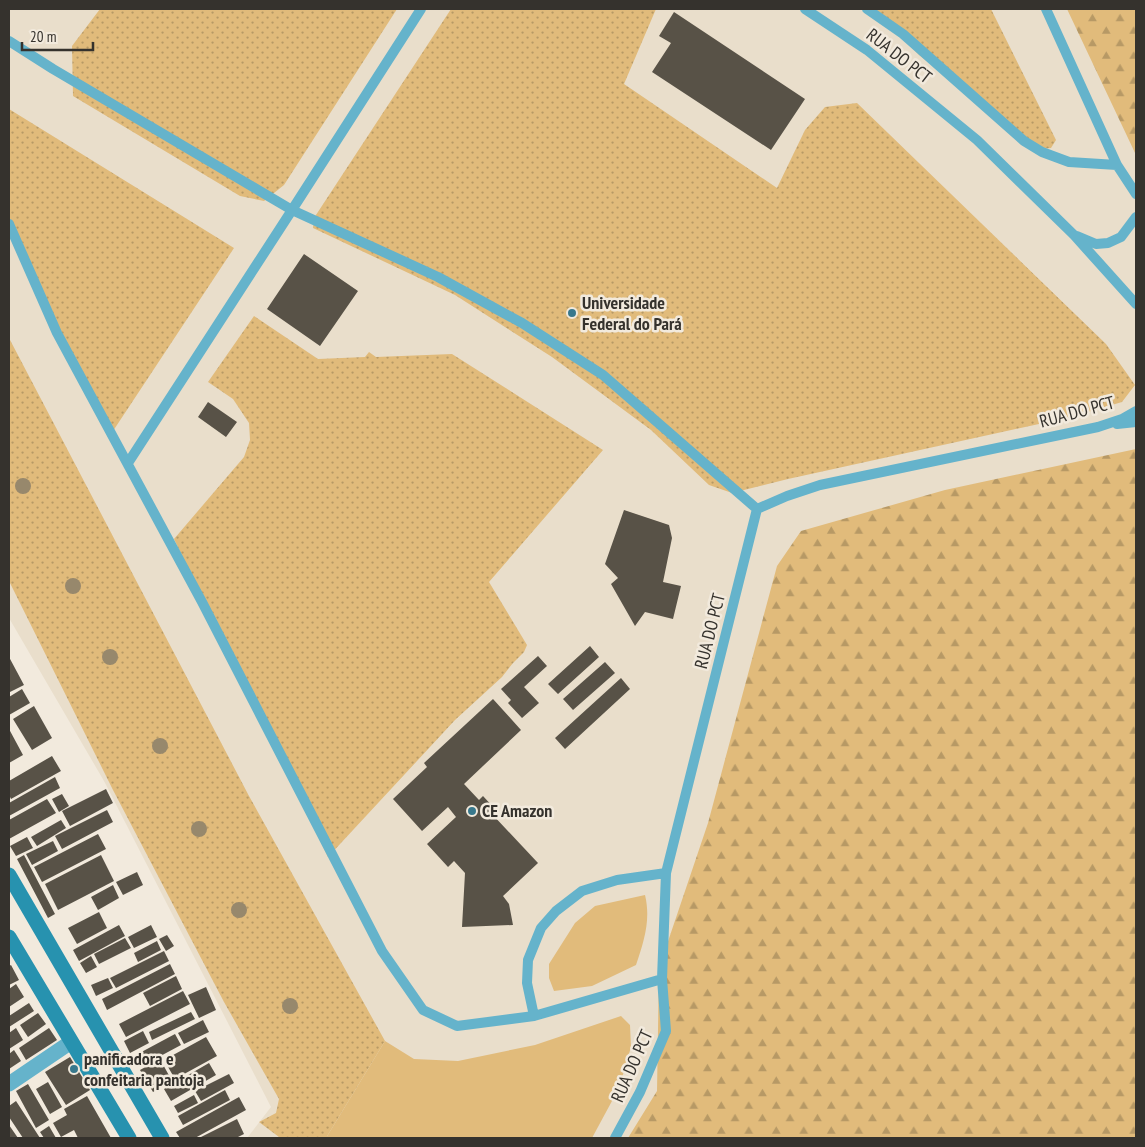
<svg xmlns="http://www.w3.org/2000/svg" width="1145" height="1147" viewBox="0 0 1145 1147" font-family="'PT Sans Narrow',sans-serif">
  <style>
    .built { fill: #e9decb }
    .grass { fill: url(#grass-dots) }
    .forest { fill: url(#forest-firs) }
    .garden { fill: #e1bb7b }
    .building { fill: #585247 }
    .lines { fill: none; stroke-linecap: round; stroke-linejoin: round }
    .lane { stroke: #65b3cb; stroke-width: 10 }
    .street { stroke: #65b3cb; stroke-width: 15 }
    .secondary { stroke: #2792af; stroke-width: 15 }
    .tree { fill: #97886c }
    .poi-dot { fill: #38788c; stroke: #f2eadd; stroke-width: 2 }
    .labels { text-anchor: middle; stroke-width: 5; stroke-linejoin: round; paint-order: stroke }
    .street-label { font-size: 18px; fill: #35322d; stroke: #f2eadd }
    .poi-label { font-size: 18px; font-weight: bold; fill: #35322d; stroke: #f2eadd; text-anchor: start }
  </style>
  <defs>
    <pattern id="grass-dots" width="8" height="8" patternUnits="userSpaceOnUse" patternTransform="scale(1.25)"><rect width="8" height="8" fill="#e1bb7b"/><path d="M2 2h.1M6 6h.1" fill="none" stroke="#b79965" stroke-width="1.8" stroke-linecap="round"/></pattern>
    <pattern id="forest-firs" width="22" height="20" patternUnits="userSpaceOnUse" patternTransform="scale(1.25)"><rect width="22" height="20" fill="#e1bb7b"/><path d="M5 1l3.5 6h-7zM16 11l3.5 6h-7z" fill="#b79965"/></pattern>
  </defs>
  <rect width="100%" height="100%" fill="#f2eadd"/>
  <!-- built -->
  <path class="built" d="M9 9H1136V1138H247L271 1107 104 781 9 618Z"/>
  <!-- grass -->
  <path class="grass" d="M100 9H397L284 185 264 201 240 196 73 96 72 46Z
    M451 9H656L624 84 777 188 805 130 825 107 857 103 1106 344 1135 385 1122 402 1071 417 788 479 732 493 709 485 651 430 552 357 455 295 313 228 314 218Z
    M864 9H991L1056 140 1051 148 1042 149 919 55 892 27Z
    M9 109 234 248 113 431 9 234Z
    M254 316 318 359 365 357 369 352 376 357 452 354 603 450 489 582 527 645 524 652 513 663 502 677 455 720 328 857 174 539 244 457 250 440 249 423 233 399 208 382Z
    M9 338 249 796 385 1041 326 1138H285L279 1137 259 1122 276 1113 279 1099 224 1002 113 790 9 581Z"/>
  <!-- forest -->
  <path class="forest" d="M1067 9H1136V155Z
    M1136 449V1138H628L657 1091 659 968 708 823 777 566 801 531 945 490Z"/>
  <!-- garden -->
  <path class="garden" d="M645 895C651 920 644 941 636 965L592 986 554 991 549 978V964L575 923 595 906Z
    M621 1016 630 1025 631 1047 619 1088 592 1138H326L385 1041 414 1059 458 1061 535 1045Z"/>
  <!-- building -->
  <path class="building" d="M674 12 805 99 771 150 652 72 671 43 659 36Z
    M304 254 358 291 320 346 267 309Z
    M208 402 237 422 226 437 198 417Z
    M624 510 669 525 672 538 663 582 681 586 673 619 645 612 635 626 611 584 618 578 605 564Z
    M590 646 599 657 558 694 548 684Z
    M538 656 547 666 524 687 539 703 522 718 508 703 511 700 501 689Z
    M9 657 24 685 10 692 9 689Z
    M605 662 615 673 573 710 563 699Z
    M621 678 630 689 565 749 555 738Z
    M22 689 30 703 9 715V697Z
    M493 699 521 730 464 784 479 800 483 796 495 809 491 813 538 863 503 896 509 904 513 925 462 927 465 873 454 861 448 867 427 844 456 817 448 807 422 831 393 799 427 767 424 763Z
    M34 706 52 738 32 750 13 719Z
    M9 729 23 755 9 763Z
    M52 756 61 771 11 799 9 795V781Z
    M55 777 60 788 9 816V803Z
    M106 789 113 803 70 826 62 811Z
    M62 794 69 806 59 812 52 799Z
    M47 799 56 813 9 839V820Z
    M107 810 113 822 62 849 55 836Z
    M61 820 66 828 37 846 31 837Z
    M98 834 106 849 42 882 34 867Z
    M27 837 33 848 16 856 10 846Z
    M53 841 58 851 32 865 26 854Z
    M24 855 55 914 48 918 17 859Z
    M101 855 114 881 58 910 45 884Z
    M137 872 143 885 123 895 116 882Z
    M113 885 119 898 98 910 91 897Z
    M99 912 107 928 77 944 68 928Z
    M119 925 125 936 79 961 73 950Z
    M151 925 157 937 134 948 128 937Z
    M167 935 174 946 166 951 159 939Z
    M125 938 131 948 99 964 94 954Z
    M157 941 161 950 138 962 134 953Z
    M164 951 169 961 116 988 110 978Z
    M91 956 97 967 86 973 80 963Z
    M170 964 175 974 107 1010 102 999Z
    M11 965 19 980 9 985V966Z
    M176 976 182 989 150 1006 143 993Z
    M108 978 113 988 96 996 91 985Z
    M16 984 24 997 9 1007V989Z
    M206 987 216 1010 199 1018 188 995Z
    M183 991 190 1004 126 1037 119 1024Z
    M29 1003 34 1011 9 1027V1016Z
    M191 1012 195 1019 152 1040 149 1032Z
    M38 1013 46 1024 28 1037 20 1025Z
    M203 1020 209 1032 184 1044 178 1033Z
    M16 1028 23 1040 9 1049V1033Z
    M49 1028 57 1040 26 1060 19 1048Z
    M143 1031 149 1043 130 1053 124 1041Z
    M175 1034 181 1045 140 1067 134 1056Z
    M206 1037 217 1056 175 1079 164 1060Z
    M14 1050 21 1061 9 1069V1054Z
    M70 1057 90 1090 66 1105 45 1072Z
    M160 1059 172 1081 153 1092 140 1070Z
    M209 1063 216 1075 171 1101 164 1089Z
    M229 1074 234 1083 201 1101 195 1091Z
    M48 1082 62 1107 50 1114 36 1089Z
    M28 1084 49 1120 36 1128 16 1091Z
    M225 1090 230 1100 183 1125 178 1116Z
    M194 1095 198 1103 178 1113 174 1106Z
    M87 1096 111 1138H78L74 1130 61 1137 53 1123 67 1115 64 1109Z
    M239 1097 246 1110 195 1138H180L176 1132Z
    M16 1101 40 1138H23L9 1117V1106Z
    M237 1119 244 1134 236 1138H199Z
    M9 1125 18 1138H9Z
    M49 1126 56 1138H44L40 1132Z"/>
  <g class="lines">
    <!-- lane -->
    <path class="lane" d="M805 9 867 50 977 140 1074 235 1136 304
      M867 9 903 34 1024 141 1042 152 1069 162 1117 165
      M1046 9 1117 165 1136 194
      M9 41 53 69 292 210 438 277 522 323 603 375 757 509
      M9 224 57 333 202 602 382 951 423 1010 457 1026 534 1016 662 979
      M1077 236 1096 244 1108 243 1121 237 1136 217
      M1117 424 1136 422
      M128 463 292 210 421 9
      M757 509 787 496 820 485 1098 427 1122 419 1136 411
      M534 1016 527 983 528 960 541 928 556 911 582 891 617 880 666 873
      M615 1138 640 1092 666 1031 662 979 666 873 757 509"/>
    <!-- street -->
    <path class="street" d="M9 1084 71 1042"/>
    <!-- secondary -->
    <path class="secondary" d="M9 875 162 1138
      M9 937 129 1138"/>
  </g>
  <!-- trees -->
  <g class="tree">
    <circle cx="23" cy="486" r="8"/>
    <circle cx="73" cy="586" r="8"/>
    <circle cx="110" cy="657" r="8"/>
    <circle cx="160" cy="746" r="8"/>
    <circle cx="199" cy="829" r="8"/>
    <circle cx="239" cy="910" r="8"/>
    <circle cx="290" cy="1006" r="8"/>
  </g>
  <!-- markers -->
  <g class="poi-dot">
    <circle cx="572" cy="313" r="5"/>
    <circle cx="472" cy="811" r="5"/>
    <circle cx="74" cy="1069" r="5"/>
  </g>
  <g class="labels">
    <!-- street labels -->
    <g class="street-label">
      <text transform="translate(899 56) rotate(38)" y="6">RUA DO PCT</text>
      <text transform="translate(1077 412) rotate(-15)" y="6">RUA DO PCT</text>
      <text transform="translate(710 631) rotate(-76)" y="6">RUA DO PCT</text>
      <text transform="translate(632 1066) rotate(-66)" y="6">RUA DO PCT</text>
    </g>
    <!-- poi labels -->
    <g class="poi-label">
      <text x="582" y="309">Universidade<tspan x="582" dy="21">Federal do Pará</tspan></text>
      <text x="482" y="817">CE Amazon</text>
      <text x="84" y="1065">panificadora e<tspan x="84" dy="21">confeitaria pantoja</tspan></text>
    </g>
  </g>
  <!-- border -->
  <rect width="1145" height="1147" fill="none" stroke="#35322d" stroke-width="20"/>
  <!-- scale -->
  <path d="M22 42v8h71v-8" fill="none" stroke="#35322d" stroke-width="2.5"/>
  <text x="30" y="42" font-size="15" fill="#35322d" stroke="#f2eadd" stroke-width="4" paint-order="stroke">20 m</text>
</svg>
